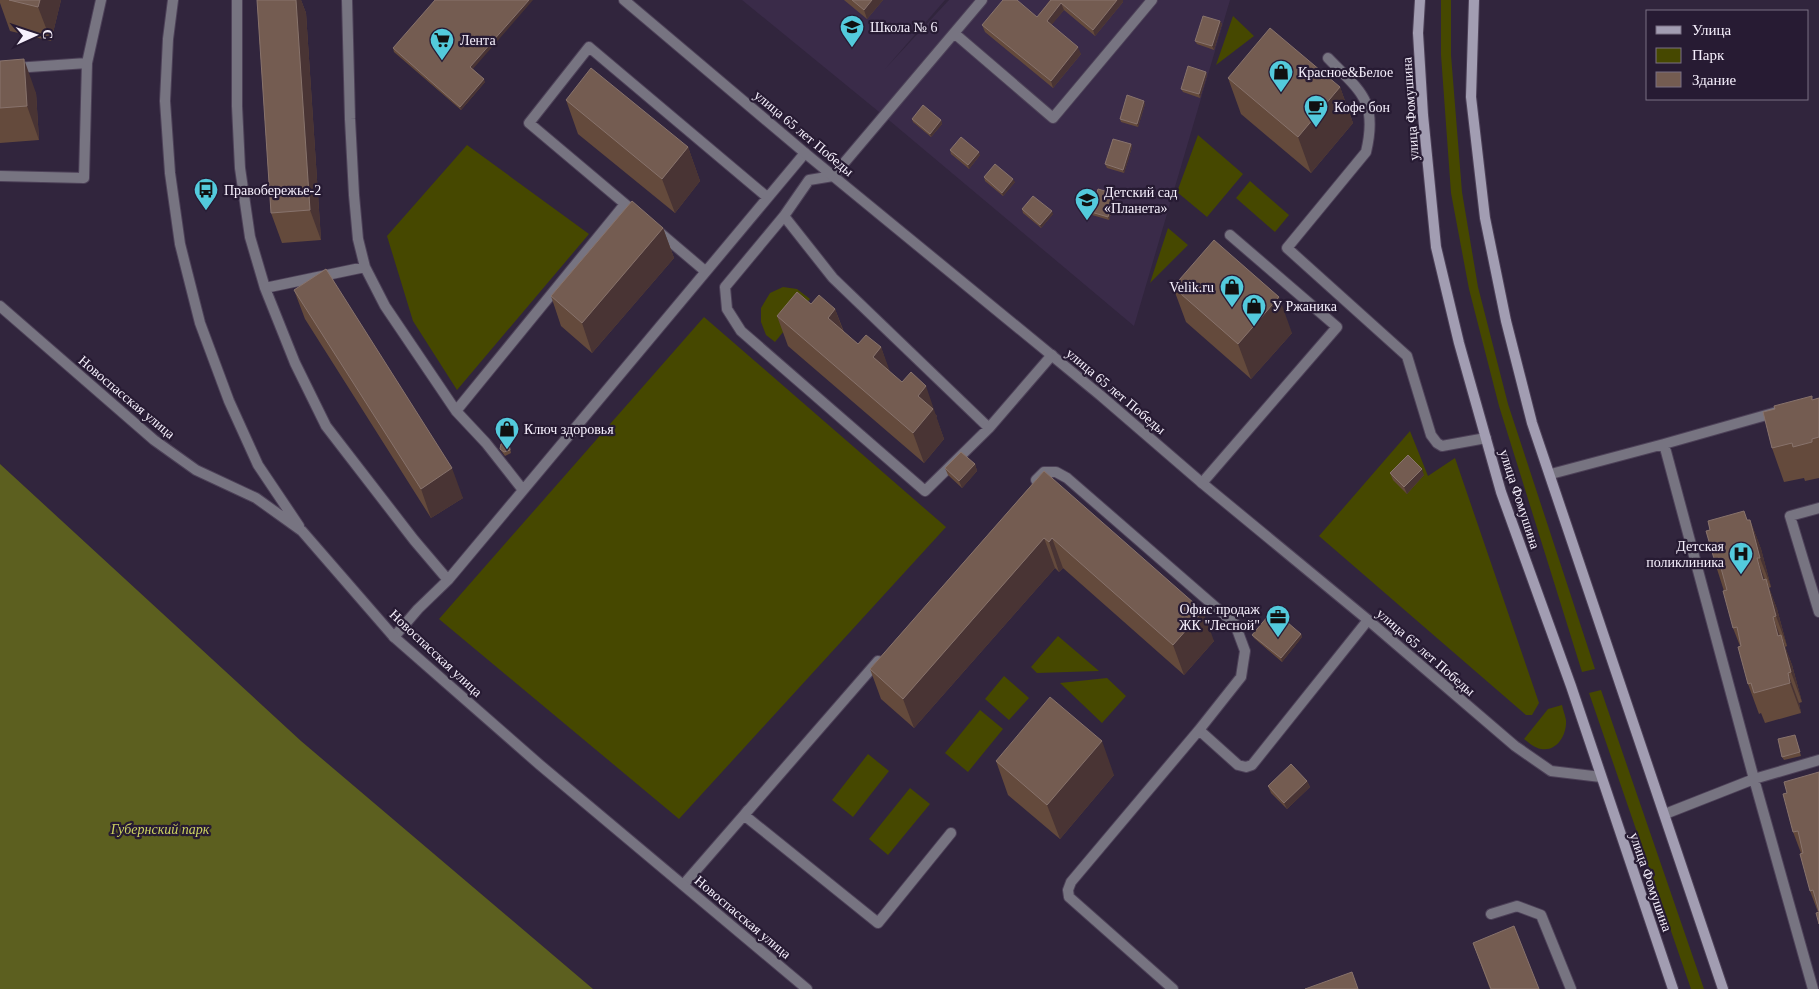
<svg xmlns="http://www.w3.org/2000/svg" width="1819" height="989" viewBox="0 0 1819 989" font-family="'Times New Roman',serif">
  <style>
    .built { fill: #3a2b49 }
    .green { fill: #464800 }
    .forest { fill: #5c5f1f }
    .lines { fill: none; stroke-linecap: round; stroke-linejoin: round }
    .service-casing { stroke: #4d4158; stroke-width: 12 }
    .minor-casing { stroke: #4d4158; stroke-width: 12 }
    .tertiary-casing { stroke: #4d4158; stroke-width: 12 }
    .secondary-casing { stroke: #4d4158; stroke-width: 12 }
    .service { stroke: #777481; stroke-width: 10 }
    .minor { stroke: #777481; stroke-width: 10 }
    .tertiary { stroke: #777481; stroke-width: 10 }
    .secondary { stroke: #a29db2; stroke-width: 10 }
    .wall { fill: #644a3c }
    .shaded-wall { fill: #493434 }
    .building { fill: #745c51; stroke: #88736c }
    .labels { text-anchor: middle; stroke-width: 4.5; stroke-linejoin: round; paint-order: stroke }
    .poi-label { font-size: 14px; fill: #f6f0fd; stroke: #271b33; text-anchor: start }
    .street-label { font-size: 14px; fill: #f6f0fd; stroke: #271b33 }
    .park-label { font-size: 14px; font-style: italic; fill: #ccd261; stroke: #271b33 }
  </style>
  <rect width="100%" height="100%" fill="#31253d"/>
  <!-- built -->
  <path class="built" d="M742 0H945L885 69 949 0H1230L1134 326 884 116Z"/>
  <!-- green -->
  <path class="green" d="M1441 0H1451V55L1462 192 1478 287 1508 404 1595 669 1582 672 1499 406 1469 289 1451 193 1441 55Z
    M1233 16 1254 36 1216 65Z
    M1198 135 1243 174 1207 217 1177 192Z
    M467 145 589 234 457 390 413 321 387 236Z
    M1250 181 1289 215 1275 232 1236 198Z
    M1168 228 1188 245 1150 283Z
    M783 287 797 289 810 299 775 342 766 335 761 322V308L770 293Z
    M704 317 946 527 679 819 439 619Z
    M1410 431 1428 476 1455 458 1539 703 1532 715H1526L1319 536Z
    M1058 636 1099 671 1037 673 1031 667Z
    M1004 676 1029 698 1009 720 985 699Z
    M1107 678 1126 696 1102 723 1060 683Z
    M1601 690 1704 989H1691L1589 693Z
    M1562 705C1563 710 1565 715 1566 720 1567 735 1557 752 1541 749 1535 748 1529 743 1524 739L1548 709Z
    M980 710 1003 729 968 772 945 753Z
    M868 754 889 771 853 817 832 800Z
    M910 788 930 804 888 855 869 839Z"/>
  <!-- forest -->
  <path class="forest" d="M0 464 301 741 593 989H0Z"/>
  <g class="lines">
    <defs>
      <path id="service" d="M237 0V106L240 168 250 237 265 288 295 363 326 426 414 540 448 580
        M347 0 350 119 354 195 358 239 365 267 385 306 456 411 486 443 523 490
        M982 0 833 176 809 180 784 216 833 278 989 428 1052 355
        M954 33 1053 118 1152 0
        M1328 58C1361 92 1378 101 1366 152L1287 248 1407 356 1431 435 1437 443 1442 446 1486 438
        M0 69 87 63
        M0 176 84 178 87 63 101 0
        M637 214 529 123 589 47 767 197
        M784 216 725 287 727 309 741 331 925 491 989 428
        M658 231 705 271
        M265 288 365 267
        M456 411 625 204
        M1664 444 1777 412
        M1551 474 1664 444 1754 779 1819 760
        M1036 480 1044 472H1056L1067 478 1235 624 1245 651 1241 677 1199 730 1238 765 1246 767 1252 765 1368 620
        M1202 483 1337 327 1230 235
        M1819 508 1790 516 1819 612
        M394 637 418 609 448 580 805 153
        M748 810 744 815 878 923 951 833
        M1665 814 1754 779 1813 989
        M684 884 878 661
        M1491 914 1517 906 1541 915 1571 989
        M1173 989 1069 897 1068 890 1071 882 1199 730"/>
      <path id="minor" d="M624 0 805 153 1100 395 1202 483 1368 620 1515 746 1551 771 1601 777"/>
      <path id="tertiary" d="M173 0 168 39 165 101 170 173 180 244 200 323 229 401 258 465 299 526
        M0 306 154 440 196 470 256 498 302 531 394 637 540 765 807 989"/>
      <path id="secondary" d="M1420 0 1418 33 1423 115 1436 247 1459 343 1501 492 1571 686 1673 989
        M1474 0 1471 97 1485 218 1506 321 1532 423 1723 989"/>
    </defs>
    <!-- service casing -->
    <use href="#service" class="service-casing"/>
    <!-- minor casing -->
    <use href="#minor" class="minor-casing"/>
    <!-- tertiary casing -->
    <use href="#tertiary" class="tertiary-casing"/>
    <!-- secondary casing -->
    <use href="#secondary" class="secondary-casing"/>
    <!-- service -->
    <use href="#service" class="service"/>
    <!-- minor -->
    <use href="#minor" class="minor"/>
    <!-- tertiary -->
    <use href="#tertiary" class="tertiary"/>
    <!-- secondary -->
    <use href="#secondary" class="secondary"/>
  </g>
  <!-- wall -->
  <path class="wall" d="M0 0H61L51 41 10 31 0 3Z
    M257 0H301L306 13 321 240 282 243 271 213Z
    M844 0H883L867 19Z
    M1050 0H1123V2L1095 36 1064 10 1051 25 1081 54 1053 88 985 32 982 25 1037 17Z
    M1220 21 1222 24 1214 50 1197 44 1195 41Z
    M393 48 473 69 485 82 461 110 394 52Z
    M0 61 36 93 39 140 0 143Z
    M1206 72 1207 75 1200 98 1183 92 1181 89Z
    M1228 78 1340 87 1353 123 1311 173 1241 114Z
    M566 100 688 147 700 181 675 213 578 134Z
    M1145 104 1138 127 1121 122 1120 119Z
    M912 119 941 120 942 124 931 137 913 122Z
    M1131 144 1132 147 1124 173 1107 168 1105 164Z
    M950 150 980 155 969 169 951 154Z
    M984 177 1015 182 1003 196 985 181Z
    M1115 194 1116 197 1109 220 1092 215 1091 212Z
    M1022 209 1053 214 1041 228 1023 213Z
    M663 228 674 258 592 353 561 326 551 296Z
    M1173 287 1292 333 1251 379 1186 322Z
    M294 290 463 498 431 518 305 319Z
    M811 304 835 309 844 332 858 344 881 347 889 371 937 416 936 417 944 439 924 463 788 346 777 316Z
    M1819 398V478L1805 481 1804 478 1784 482 1772 448 1813 400Z
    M509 443 511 453 505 456 502 452 500 449Z
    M975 464 977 471 962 488 948 475 945 468Z
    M1044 471 1214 641 1184 675 1063 568 1059 572 1055 568 914 728 881 699 870 669Z
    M1390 473 1424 475 1407 494 1393 480Z
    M1748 520H1750L1761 549 1771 587 1769 588 1777 609 1787 646 1785 647 1792 665 1802 702 1799 703 1801 713 1765 723 1761 713 1759 714 1748 684 1740 646 1733 628 1724 591 1717 569Z
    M1301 634 1302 637 1282 662 1254 638 1252 635Z
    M1795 735 1801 756 1784 760 1782 757Z
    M996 761 1114 775 1060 839 1008 795Z
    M1819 772V924L1818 912 1810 891 1801 853 1793 832 1787 793Z
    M1307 781 1310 787 1287 809 1271 793 1268 786Z
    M1473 943 1539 989H1490Z"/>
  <!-- shaded-wall -->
  <path class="shaded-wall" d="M40 0H61L51 41 38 7Z
    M296 0H301L306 13 321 240 310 210Z
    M529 0H533L472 70 470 67Z
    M872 0H883L867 19 864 10Z
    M1117 0H1123V2L1095 36 1093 30Z
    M1061 3 1064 10 1049 28 1047 21Z
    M1220 21 1222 24 1214 50 1212 46Z
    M1078 47 1081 54 1053 88 1051 81Z
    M24 59 36 93 39 140 27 106Z
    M1206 72 1207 75 1200 98 1199 94Z
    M484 79 485 82 461 110 460 107Z
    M1340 87 1353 123 1311 173 1298 137Z
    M1144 101 1145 104 1138 127 1137 124Z
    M941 120 942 124 931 137 930 134Z
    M1131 144 1132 147 1124 173 1123 170Z
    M688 147 700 181 675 213 662 179Z
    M979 152 980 155 969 169 968 165Z
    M1013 179 1015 182 1003 196 1002 193Z
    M1115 194 1116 197 1109 220 1108 217Z
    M1052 211 1053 214 1041 228 1040 225Z
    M663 228 674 258 592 353 582 323Z
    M1279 297 1292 333 1251 379 1238 344Z
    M835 309 846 339 828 318Z
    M881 347 892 377 873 357Z
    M926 386 944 439 924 463 913 433 918 396Z
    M975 464 977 471 962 488 959 481Z
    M452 468 463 498 431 518 421 489Z
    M1422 469 1424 475 1407 494 1404 487Z
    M1750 520 1761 549 1771 587 1760 558Z
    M1044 538 1055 568 914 728 903 699Z
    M1052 538 1063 568 1059 572 1049 542Z
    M1757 558 1768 588 1763 580Z
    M1766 579 1777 609 1787 646 1776 616Z
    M1203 611 1214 641 1184 675 1173 645Z
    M1773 617 1784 647 1778 636Z
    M1301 634 1302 637 1282 662 1281 658Z
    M1781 635 1792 665 1802 702 1791 672Z
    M1788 673 1799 703 1801 713 1790 683Z
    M1102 741 1114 775 1060 839 1047 805Z
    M1307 781 1310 787 1287 809 1284 803Z"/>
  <!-- building -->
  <path class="building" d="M9 0H40L38 7Z
    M257 0H296L310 210 271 213Z
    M435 0H529L470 67 484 79 460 107 393 48Z
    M852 0H872L864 10Z
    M1003 0H1017L1037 17 1051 0H1117L1093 30 1061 3 1047 21 1078 47 1051 81 982 25Z
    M1203 16 1220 21 1212 46 1195 41Z
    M1270 28 1340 87 1298 137 1228 78Z
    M24 59 27 106 0 108V61Z
    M1188 66 1206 72 1199 94 1181 89Z
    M591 68 688 147 662 179 566 100Z
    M1127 95 1144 101 1137 124 1120 119Z
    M923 105 941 120 930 134 912 119Z
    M961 137 979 152 968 165 950 150Z
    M1113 139 1131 144 1123 170 1105 164Z
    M995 164 1013 179 1002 193 984 177Z
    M1098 189 1115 194 1108 217 1091 212Z
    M1033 196 1052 211 1040 225 1022 209Z
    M632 201 663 228 582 323 551 296Z
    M1214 240 1279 297 1238 344 1173 287Z
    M326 269 452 468 421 489 294 290Z
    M797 292 811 304 819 295 835 309 828 318 858 344 866 335 881 347 873 357 902 382 911 372 926 386 918 396 933 409 913 433 777 316Z
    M1812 396V400L1819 398V437L1812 439V442L1793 447 1792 443 1772 448 1763 412 1775 409 1774 406Z
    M505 442 509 443 510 450 504 452 500 449 501 444Z
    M961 452 975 464 959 481 945 468Z
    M1408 455 1422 469 1404 487 1390 473Z
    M1044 471 1203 611 1173 645 1052 538 1049 542 1044 538 903 699 870 669Z
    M1744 511 1747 520H1750L1760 558H1757L1763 580 1766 579 1776 616 1773 617 1778 636 1781 635 1791 672 1788 673 1790 683 1754 693 1751 683 1748 684 1738 647 1741 646 1737 627 1733 628 1723 591 1727 590 1721 568 1717 569 1706 531 1710 530 1708 521Z
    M1273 610 1301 634 1281 658 1252 635Z
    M1050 697 1102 741 1047 805 996 761Z
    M1795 735 1800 752 1782 757 1778 739Z
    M1291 764 1307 781 1284 803 1268 786Z
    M1819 772V911L1813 890 1810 891 1800 854 1803 853 1798 831 1793 832 1783 794 1787 793 1784 782Z
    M1819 912V924L1816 913Z
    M1514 926 1539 989H1491L1473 943Z
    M1352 972 1358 989H1305Z"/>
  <!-- icons -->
  <defs>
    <symbol id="school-pin" viewBox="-11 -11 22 30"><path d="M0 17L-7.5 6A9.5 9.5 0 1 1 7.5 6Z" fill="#53cadc" stroke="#271b33"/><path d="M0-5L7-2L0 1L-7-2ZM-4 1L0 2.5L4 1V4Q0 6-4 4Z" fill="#111"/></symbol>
    <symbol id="supermarket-pin" viewBox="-11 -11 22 30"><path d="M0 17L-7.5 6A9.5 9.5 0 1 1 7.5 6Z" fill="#53cadc" stroke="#271b33"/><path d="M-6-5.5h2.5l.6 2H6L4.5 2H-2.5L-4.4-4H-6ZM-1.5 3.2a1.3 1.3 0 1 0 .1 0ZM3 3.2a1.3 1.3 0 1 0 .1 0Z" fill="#111"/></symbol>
    <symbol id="shop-pin" viewBox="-11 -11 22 30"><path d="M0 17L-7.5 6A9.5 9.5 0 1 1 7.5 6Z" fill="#53cadc" stroke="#271b33"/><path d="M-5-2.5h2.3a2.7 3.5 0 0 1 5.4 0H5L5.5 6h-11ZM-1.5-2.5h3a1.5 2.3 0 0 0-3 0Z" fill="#111"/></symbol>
    <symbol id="cafe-pin" viewBox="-11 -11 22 30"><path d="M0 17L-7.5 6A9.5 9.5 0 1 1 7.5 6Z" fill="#53cadc" stroke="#271b33"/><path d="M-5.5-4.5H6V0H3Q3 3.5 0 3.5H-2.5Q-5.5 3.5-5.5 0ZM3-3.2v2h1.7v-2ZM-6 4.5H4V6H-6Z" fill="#111"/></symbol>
    <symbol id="bus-pin" viewBox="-11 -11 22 30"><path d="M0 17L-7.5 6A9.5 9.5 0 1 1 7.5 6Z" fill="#53cadc" stroke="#271b33"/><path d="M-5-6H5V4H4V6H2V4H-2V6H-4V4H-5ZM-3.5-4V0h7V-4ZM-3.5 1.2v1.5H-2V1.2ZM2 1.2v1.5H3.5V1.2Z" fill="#111"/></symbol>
    <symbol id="hospital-pin" viewBox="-11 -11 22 30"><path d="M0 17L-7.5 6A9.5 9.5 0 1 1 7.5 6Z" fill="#53cadc" stroke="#271b33"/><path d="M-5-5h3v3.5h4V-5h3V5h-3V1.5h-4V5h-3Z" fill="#111"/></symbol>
    <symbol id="office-pin" viewBox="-11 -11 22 30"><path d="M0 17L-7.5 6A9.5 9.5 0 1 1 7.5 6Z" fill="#53cadc" stroke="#271b33"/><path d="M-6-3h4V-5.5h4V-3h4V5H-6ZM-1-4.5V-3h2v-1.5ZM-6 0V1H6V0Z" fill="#111"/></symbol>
  </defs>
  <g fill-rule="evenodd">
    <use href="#school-pin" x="838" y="13" width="28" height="38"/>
    <use href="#supermarket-pin" x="428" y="26" width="28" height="38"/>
    <use href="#shop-pin" x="1267" y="58" width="28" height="38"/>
    <use href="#cafe-pin" x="1302" y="93" width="28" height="38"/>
    <use href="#bus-pin" x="192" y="176" width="28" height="38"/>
    <use href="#school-pin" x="1073" y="186" width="28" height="38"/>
    <use href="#shop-pin" x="1218" y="273" width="28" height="38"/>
    <use href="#shop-pin" x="1240" y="292" width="28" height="38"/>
    <use href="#shop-pin" x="493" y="415" width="28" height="38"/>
    <use href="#hospital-pin" x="1727" y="540" width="28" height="38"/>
    <use href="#office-pin" x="1264" y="603" width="28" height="38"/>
  </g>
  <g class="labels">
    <!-- poi labels -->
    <g class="poi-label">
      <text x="870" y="32">Школа № 6</text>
      <text x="460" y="45">Лента</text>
      <text x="1298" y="77">Красное&amp;Белое</text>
      <text x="1334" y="112">Кофе бон</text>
      <text x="224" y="195">Правобережье-2</text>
      <text x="1104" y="197">Детский сад<tspan x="1104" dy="16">«Планета»</tspan></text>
      <text x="1214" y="292" text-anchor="end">Velik.ru</text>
      <text x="1272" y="311">У Ржаника</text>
      <text x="524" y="434">Ключ здоровья</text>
      <text x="1724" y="551" text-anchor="end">Детская<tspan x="1724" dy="16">поликлиника</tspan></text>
      <text x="1260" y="614" text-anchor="end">Офис продаж<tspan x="1260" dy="16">ЖК "Лесной"</tspan></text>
    </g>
    <!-- street labels -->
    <g class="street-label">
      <text transform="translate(1410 109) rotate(-94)" y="5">улица Фомушина</text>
      <text transform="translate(804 133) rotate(40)" y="5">улица 65 лет Победы</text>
      <text transform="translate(1116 391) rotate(40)" y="5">улица 65 лет Победы</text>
      <text transform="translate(127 397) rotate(40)" y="5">Новоспасская улица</text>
      <text transform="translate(1520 499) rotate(72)" y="5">улица Фомушина</text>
      <text transform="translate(1426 652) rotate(41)" y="5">улица 65 лет Победы</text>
      <text transform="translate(436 653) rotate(43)" y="5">Новоспасская улица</text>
      <text transform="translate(1651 882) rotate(71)" y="5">улица Фомушина</text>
      <text transform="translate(743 917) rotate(40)" y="5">Новоспасская улица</text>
    </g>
    <!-- park labels -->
    <g class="park-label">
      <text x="160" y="834">Губернский парк</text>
    </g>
  </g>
  <!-- legend -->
  <rect x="1646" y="10" width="162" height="90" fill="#271b33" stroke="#7a7084"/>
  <rect x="1656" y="26" width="25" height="8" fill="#a29db2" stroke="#7a7084"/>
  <text x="1692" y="35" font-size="15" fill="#f6f0fd">Улица</text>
  <rect x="1656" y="48" width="25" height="15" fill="#464800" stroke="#7a7084"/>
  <text x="1692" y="60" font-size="15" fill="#f6f0fd">Парк</text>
  <rect x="1656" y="72" width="25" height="15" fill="#745c51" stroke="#7a7084"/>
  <text x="1692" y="85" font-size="15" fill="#f6f0fd">Здание</text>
  <!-- north arrow -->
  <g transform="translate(35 35) rotate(87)" stroke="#271b33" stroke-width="4" paint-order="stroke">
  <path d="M0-4L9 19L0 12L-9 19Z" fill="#f6f0fd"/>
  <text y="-8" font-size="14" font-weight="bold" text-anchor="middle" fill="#f6f0fd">С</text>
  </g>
</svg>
